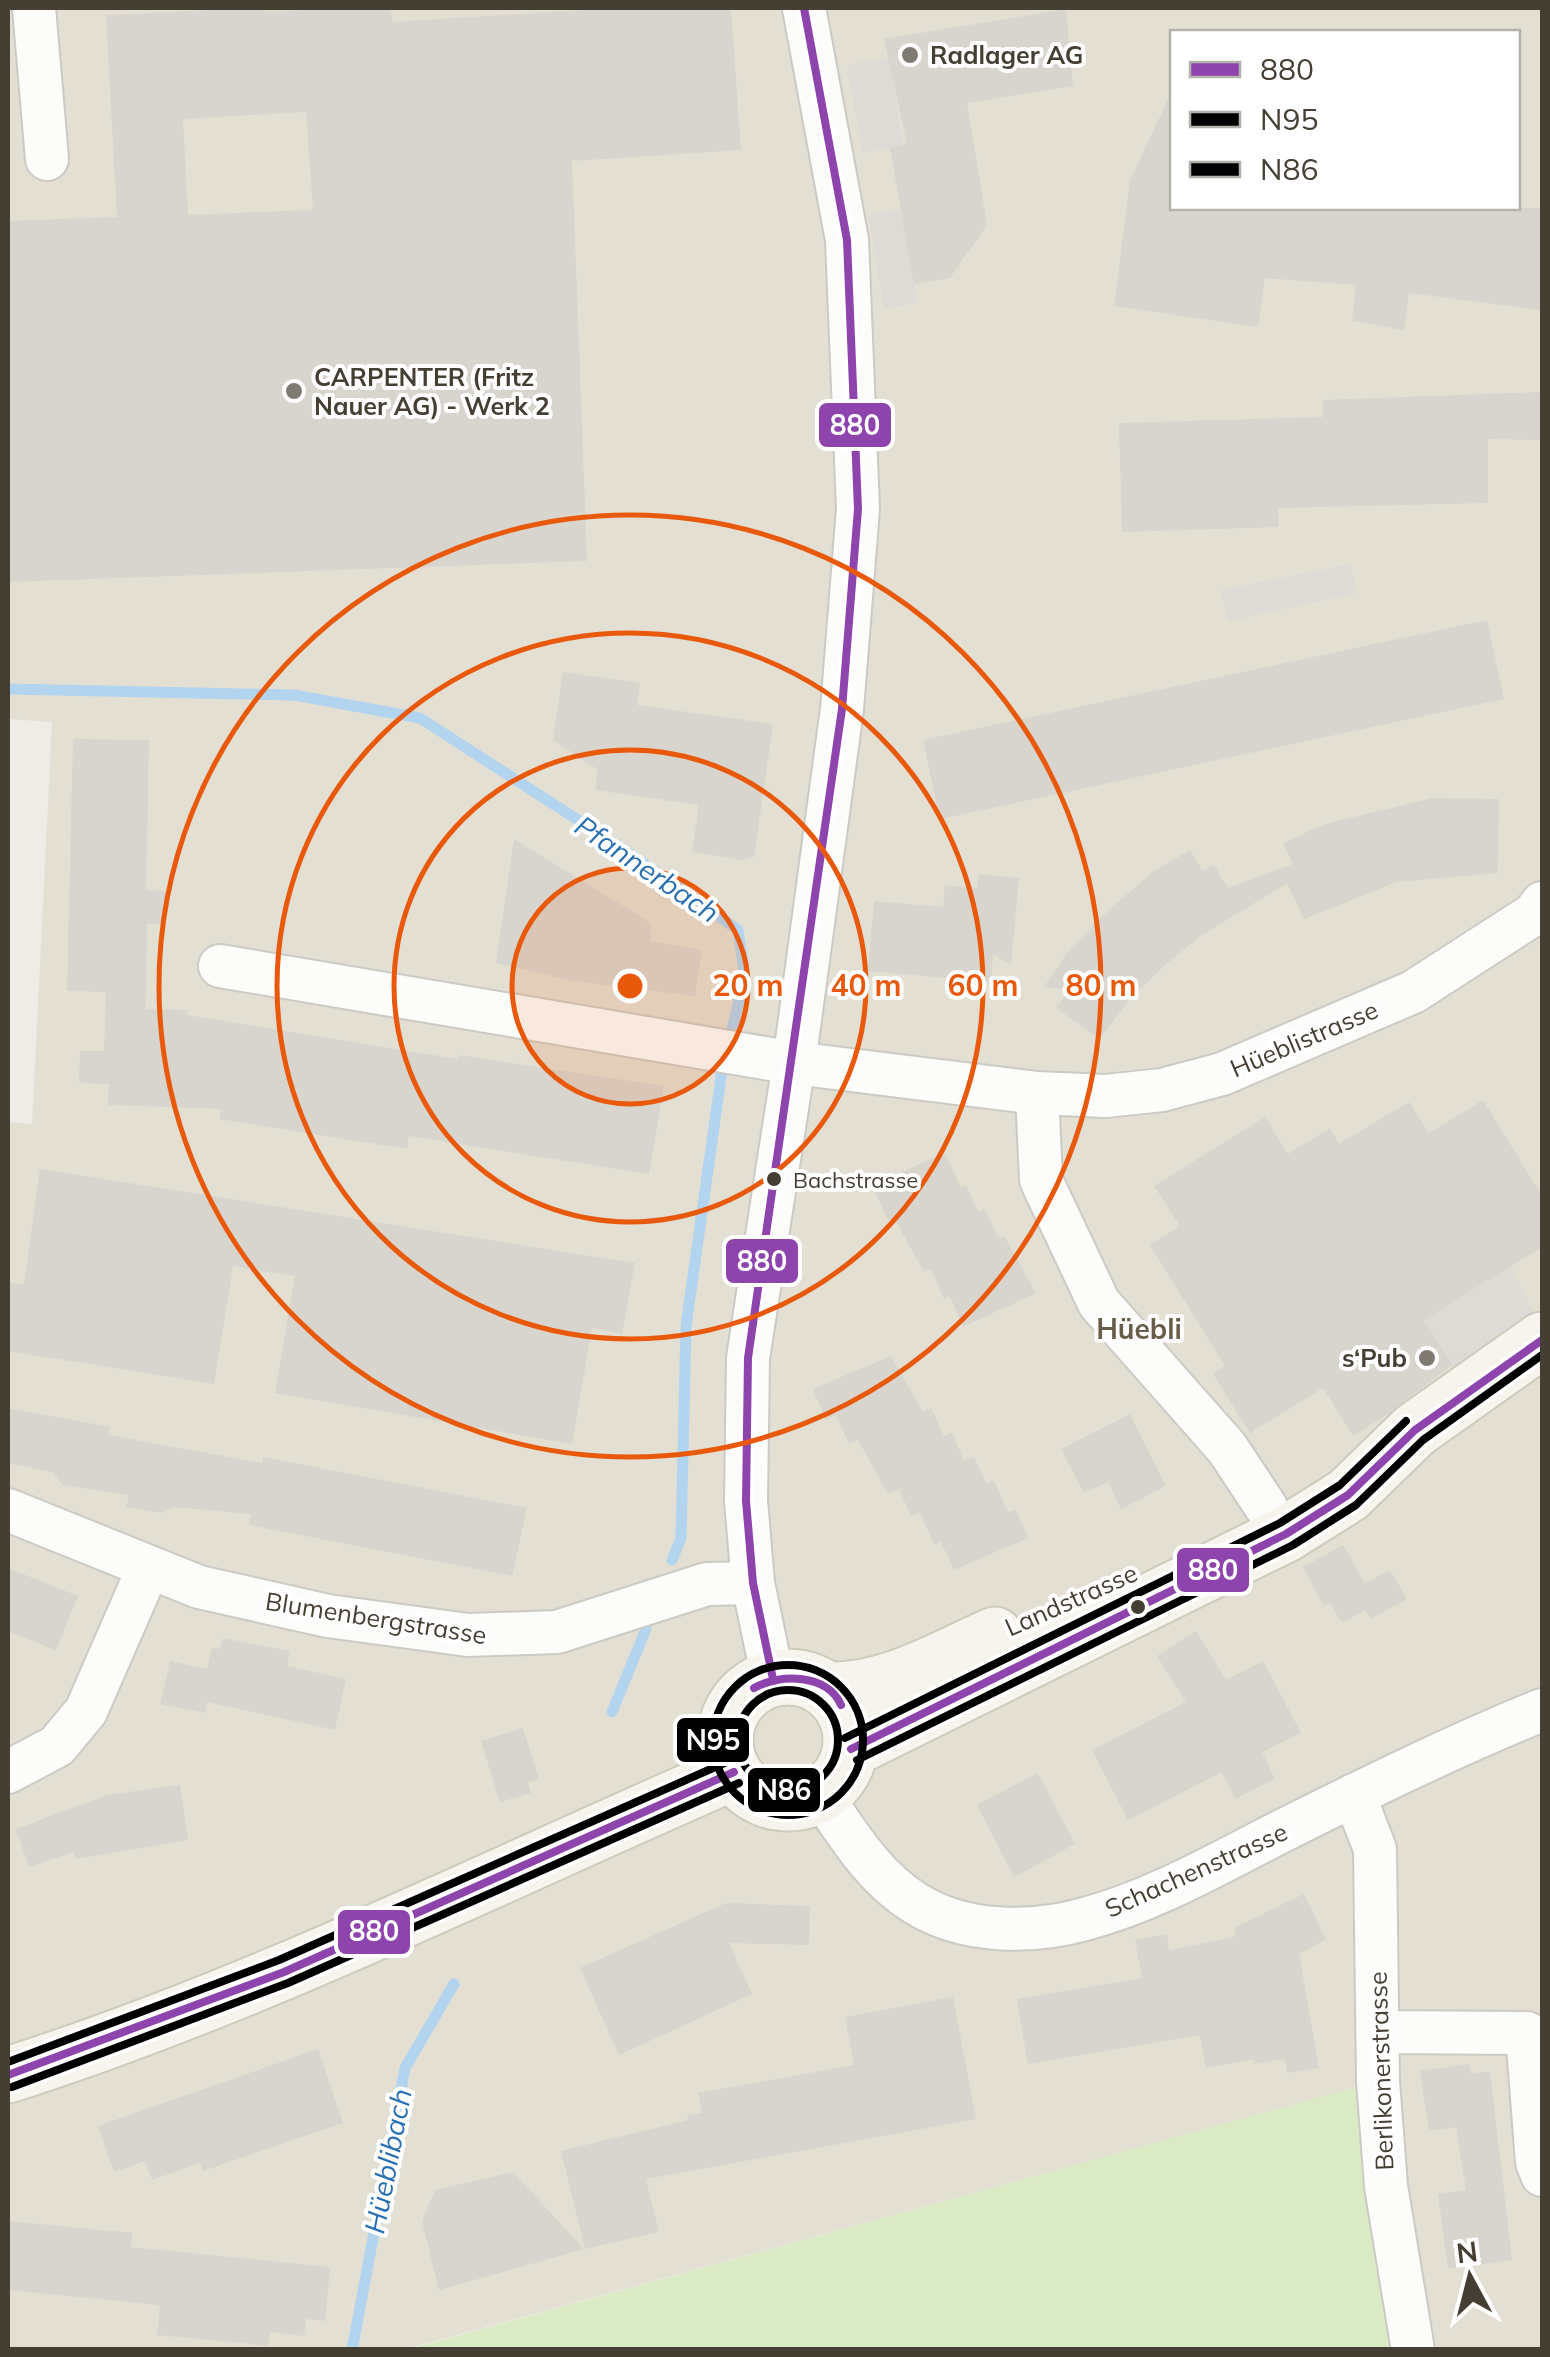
<svg xmlns="http://www.w3.org/2000/svg" width="1550" height="2357" viewBox="0 0 1550 2357" font-family="Mulish,sans-serif">
  <style>
    .residential { fill: #e3dfd3; fill-rule: evenodd }
    .green { fill: #d9eac4 }
    .parking { fill: #dddbd6 }
    .lines { fill: none; stroke-linecap: round; stroke-linejoin: round }
    .stream { stroke: #b3d4ef; stroke-width: 11 }
    .building { fill: #d8d5ce; fill-rule: evenodd }
    .minor-casing { stroke: #cccac4; stroke-width: 46 }
    .secondary-casing { stroke: #cecabc; stroke-width: 59 }
    .minor { stroke: #fcfcfb; stroke-width: 42 }
    .secondary { stroke: #f6f4ec; stroke-width: 55 }
    .bus-1-casing { stroke: #fff; stroke-width: 15 }
    .bus-2-casing { stroke: #fff; stroke-width: 15 }
    .bus-3-casing { stroke: #fff; stroke-width: 15 }
    .bus-1 { stroke: #8e44ad; stroke-width: 8 }
    .bus-2 { stroke: #000; stroke-width: 8 }
    .bus-3 { stroke: #000; stroke-width: 8 }
    .ring { fill: none; stroke: #e8590c; stroke-width: 5 }
    .poi-dot { fill: #807b72; stroke: #fff; stroke-width: 4 }
    .bus-dot { fill: #443e33; stroke: #fff; stroke-width: 4 }
    .labels { text-anchor: middle; stroke-width: 8; stroke-linejoin: round; paint-order: stroke }
    .bus-label { font-size: 22px; fill: #443e33; stroke: #fff; text-anchor: start }
    .poi-label { font-size: 25px; font-weight: bold; fill: #443e33; stroke: #fff; text-anchor: start }
    .street-label { font-size: 25px; fill: #443e33; stroke: #fff }
    .water-label { font-size: 28px; font-style: italic; fill: #286fb3; stroke: #fff }
    .neighbourhood-label { font-size: 28px; font-weight: bold; fill: #675d49; stroke: #fff }
    .centre { fill: #e8590c; stroke: #fff; stroke-width: 5 }
    .ring-label { font-size: 30px; text-anchor: middle; font-weight: bold; fill: #e8590c; stroke: #fff; stroke-width: 8; stroke-linejoin: round; paint-order: stroke }
    .line-badge { stroke: #fff; stroke-width: 4 }
    .badge-label { font-size: 28px; text-anchor: middle; font-weight: bold; fill: #fff }
  </style>
  <rect width="100%" height="100%" fill="#eeece6"/>
  <!-- residential -->
  <path class="residential" d="M8 8H1542V2349H1413L1377 2082 406 2349 8 2350V1122L32 1124 52 722 8 719ZM1172 32H1518V208H1172Z"/>
  <!-- green -->
  <path class="green" d="M1378 2081 1413 2349 406 2350Z"/>
  <!-- parking -->
  <path class="parking" d="M890 58 902 146 863 153 847 65Z
    M906 209 917 303 884 308 869 214Z
    M1350 564 1357 593 1227 621 1221 590Z
    M1511 1267 1536 1316 1456 1372 1424 1320Z"/>
  <g class="lines">
    <!-- stream -->
    <path class="stream" d="M8 689 294 695 420 718 626 851 738 930 745 977 722 1070 686 1326 681 1538 672 1560
      M612 1712 646 1629
      M352 2350 405 2068 454 1984"/>
  </g>
  <!-- building -->
  <path class="building" d="M251 8H266V11L391 8 392 22 615 8H731L741 150 572 161 587 561 8 582V221L117 217 106 15ZM306 112 313 210 188 215 183 119Z
    M1066 9 1073 86 967 103 987 225 950 278 914 284 890 148 907 144 884 39Z
    M1172 91V208H1542V310L1409 293 1404 330 1352 321 1356 285 1265 278 1258 327 1114 306 1130 180Z
    M1542 392V440L1488 439V503L1278 508V527L1122 532 1119 423 1323 417V400Z
    M1487 620 1504 699 940 819 923 740Z
    M563 672 640 683 637 705 773 724 754 857 742 860 692 852 699 805 595 790 598 770 553 740Z
    M73 739 149 740 146 890 165 891V924H147L146 1009 188 1010 187 1015 458 1059 459 1055 664 1086 649 1174 409 1136 407 1149 219 1119 221 1109 108 1105 109 1084 79 1083 80 1051H104L106 992 67 991Z
    M1432 798 1499 799 1498 873 1396 882 1304 919 1287 883 1199 937 1163 967 1130 999 1100 1039 1056 1008 1070 989 1044 987 1069 950 1111 908 1153 872 1190 850 1203 871 1214 865 1228 888 1293 864 1283 843 1325 824Z
    M514 839 651 923V941L702 950 695 996 573 981 496 963Z
    M979 874 1019 878 1011 965 993 954 991 982 868 971 874 901 943 907 945 885 977 888Z
    M1483 1100 1542 1196V1247L1424 1320 1452 1365 1385 1416 1353 1436 1323 1388 1250 1433 1213 1374 1225 1366 1150 1245 1180 1226 1154 1186 1265 1117 1288 1154 1330 1128 1339 1144 1409 1102 1429 1133Z
    M945 1153 961 1188 966 1185 978 1212 985 1209 998 1238 1004 1236 1036 1293 963 1327 950 1296 944 1299 931 1269 924 1272 894 1218 888 1220 872 1185Z
    M40 1169 635 1263 622 1334 592 1328 572 1444 275 1393 295 1276 233 1266 214 1384 8 1351V1282L24 1285Z
    M891 1356 923 1412 931 1408 944 1436 952 1433 964 1461 974 1457 986 1483 994 1481 1008 1512 1016 1510 1028 1538 954 1570 941 1542 934 1545 920 1512 911 1516 899 1489 888 1494 858 1440 849 1444 836 1415 826 1420 813 1389Z
    M8 1408 110 1427 108 1435 262 1463 263 1457 527 1508 512 1576 249 1525 251 1514 174 1507 162 1513 126 1507 129 1495 63 1485 52 1472 8 1463Z
    M1130 1414 1166 1486 1121 1509 1108 1482 1084 1493 1061 1449Z
    M1343 1545 1365 1583 1390 1570 1407 1599 1370 1619 1365 1610 1342 1623 1330 1603 1324 1606 1303 1567Z
    M8 1568 78 1596 56 1650 8 1631Z
    M1196 1631 1226 1680 1263 1661 1301 1733 1262 1752 1275 1779 1235 1799 1222 1772 1128 1820 1092 1750 1186 1702 1157 1656Z
    M223 1638 290 1651 287 1666 346 1679 335 1730 207 1702 205 1713 160 1704 170 1661 207 1669 212 1648 220 1649Z
    M523 1728 539 1779 528 1782 531 1793 500 1802 481 1741Z
    M1038 1773 1075 1844 1014 1877 977 1805Z
    M180 1785 188 1840 76 1859 73 1852 29 1867 16 1829 107 1795Z
    M1304 1894 1326 1939 1299 1954 1319 2068 1287 2073 1285 2059 1255 2064 1254 2059 1206 2068 1200 2035 1028 2064 1017 1999 1142 1978 1135 1940 1167 1934 1169 1950 1234 1937 1236 1927Z
    M726 1903 810 1906 809 1945 729 1943 752 1994 619 2055 580 1968Z
    M953 1997 976 2119 646 2179 659 2232 585 2249 561 2151 688 2120 687 2115 702 2113 698 2093 854 2065 845 2017Z
    M318 2049 343 2123 203 2171 200 2163 152 2180 145 2161 114 2172 98 2126Z
    M1469 2064 1471 2074 1490 2071 1512 2260 1448 2269 1438 2194 1466 2190 1456 2127 1429 2131 1420 2071Z
    M513 2172 584 2249 439 2290 422 2221 435 2190Z
    M8 2221 132 2233 131 2247 330 2267 325 2321 306 2319 304 2336 270 2332 268 2346 231 2342 157 2335 160 2305 8 2290Z"/>
  <g class="lines">
    <defs>
      <path id="minor" d="M34 8 47 159
        M220 966 794 1063 1037 1093 1106 1096 1162 1090 1222 1074 1413 992 1534 914 1542 903
        M1037 1093 1041 1180 1099 1303 1227 1448 1266 1507
        M8 1510 199 1587 328 1616 468 1635 557 1632 707 1584 753 1583
        M773 1679 753 1583 746 1501 748 1358 794 1063 842 709 858 509 847 240 804 8
        M8 1772 57 1746 86 1711 148 1569
        M821 1795C848 1834 873 1877 915 1903 964 1934 1031 1934 1085 1919 1153 1901 1217 1864 1280 1832 1366 1789 1453 1746 1542 1710
        M1354 1795 1375 1849 1378 2081 1386 2186 1413 2350
        M1378 2032 1527 2033 1537 2162 1542 2175"/>
      <path id="secondary" d="M725 1740a63 63 0 1 1 126 0a63 63 0 1 1-126 0Z
        M827 1690C887 1692 940 1659 995 1635
        M851 1749 1286 1534 1348 1495 1415 1430 1542 1340
        M8 2075C258 1995 492 1877 734 1772"/>
    </defs>
    <!-- minor casing -->
    <use href="#minor" class="minor-casing"/>
    <!-- secondary casing -->
    <use href="#secondary" class="secondary-casing"/>
    <!-- minor -->
    <use href="#minor" class="minor"/>
    <!-- secondary -->
    <use href="#secondary" class="secondary"/>
    <defs>
      <path id="bus-1" d="M773 1679 753 1583 746 1501 748 1358 842 709 858 509 847 240 804 8
        M754 1688C780 1673 828 1674 841 1705
        M851 1749 1286 1534 1348 1495 1415 1430 1542 1340
        M8 2075 284 1972 734 1772"/>
      <path id="bus-2" d="M713 1740a75 75 0 1 1 150 0a75 75 0 1 1-150 0Z
        M857 1760 1293 1545 1356 1505 1423 1440 1542 1355
        M12 2087 288 1983 739 1783"/>
      <path id="bus-3" d="M738 1740a50 50 0 1 1 100 0a50 50 0 1 1-100 0Z
        M845 1738 1280 1523 1340 1485 1406 1421
        M8 2062 279 1960 729 1761"/>
    </defs>
    <!-- bus-1 casing -->
    <use href="#bus-1" class="bus-1-casing"/>
    <!-- bus-2 casing -->
    <use href="#bus-2" class="bus-2-casing"/>
    <!-- bus-3 casing -->
    <use href="#bus-3" class="bus-3-casing"/>
    <!-- bus-1 -->
    <use href="#bus-1" class="bus-1"/>
    <!-- bus-2 -->
    <use href="#bus-2" class="bus-2"/>
    <!-- bus-3 -->
    <use href="#bus-3" class="bus-3"/>
  </g>
  <!-- distance rings -->
  <circle cx="630" cy="986" r="118" fill="#e8590c" fill-opacity=".12"/>
  <g class="ring">
    <circle cx="630" cy="986" r="118"/>
    <circle cx="630" cy="986" r="236"/>
    <circle cx="630" cy="986" r="353"/>
    <circle cx="630" cy="986" r="471"/>
  </g>
  <!-- markers -->
  <g class="poi-dot">
    <circle cx="910" cy="55" r="10"/>
    <circle cx="294" cy="391" r="10"/>
    <circle cx="1427" cy="1358" r="10"/>
  </g>
  <g class="bus-dot">
    <circle cx="774" cy="1179" r="9"/>
    <circle cx="1138" cy="1607" r="9"/>
  </g>
  <g class="labels">
    <!-- bus labels -->
    <g class="bus-label">
      <text x="793" y="1188">Bachstrasse</text>
    </g>
    <!-- poi labels -->
    <g class="poi-label">
      <text x="930" y="64">Radlager AG</text>
      <text x="314" y="386">CARPENTER (Fritz<tspan x="314" dy="29">Nauer AG) - Werk 2</tspan></text>
      <text x="1407" y="1367" text-anchor="end">s‘Pub</text>
    </g>
    <!-- street labels -->
    <g class="street-label">
      <text transform="translate(1304 1039) rotate(-23)" y="9">Hüeblistrasse</text>
      <text transform="translate(1071 1600) rotate(-24)" y="9">Landstrasse</text>
      <text transform="translate(376 1618) rotate(9)" y="9">Blumenbergstrasse</text>
      <text transform="translate(1196 1870) rotate(-24)" y="9">Schachenstrasse</text>
      <text transform="translate(1381 2071) rotate(-92)" y="9">Berlikonerstrasse</text>
    </g>
    <!-- water labels -->
    <g class="water-label">
      <text transform="translate(647 869) rotate(34)" y="10">Pfannerbach</text>
      <text transform="translate(388 2161) rotate(-79)" y="10">Hüeblibach</text>
    </g>
    <!-- neighbourhood labels -->
    <g class="neighbourhood-label">
      <text x="1139" y="1339">Hüebli</text>
    </g>
  </g>
  <circle cx="630" cy="986" r="15" class="centre"/>
  <g class="ring-label">
    <text x="748" y="996">20 m</text>
    <text x="866" y="996">40 m</text>
    <text x="983" y="996">60 m</text>
    <text x="1101" y="996">80 m</text>
  </g>
  <g class="line-badge">
    <rect x="817" y="401" width="76" height="48" rx="10" fill="#8e44ad"/>
    <rect x="724" y="1237" width="76" height="48" rx="10" fill="#8e44ad"/>
    <rect x="1175" y="1546" width="76" height="48" rx="10" fill="#8e44ad"/>
    <rect x="675" y="1716" width="76" height="48" rx="10" fill="#000"/>
    <rect x="746" y="1766" width="76" height="48" rx="10" fill="#000"/>
    <rect x="336" y="1908" width="76" height="48" rx="10" fill="#8e44ad"/>
  </g>
  <g class="badge-label">
    <text x="855" y="435">880</text>
    <text x="762" y="1271">880</text>
    <text x="1213" y="1580">880</text>
    <text x="713" y="1750">N95</text>
    <text x="784" y="1800">N86</text>
    <text x="374" y="1941">880</text>
  </g>
  <!-- border -->
  <rect width="1550" height="2357" fill="none" stroke="#443e33" stroke-width="20"/>
  <!-- legend -->
  <rect x="1170" y="30" width="350" height="180" fill="#ffffff" stroke="#b4b2ad" stroke-width="2.5"/>
  <rect x="1190" y="62" width="50" height="15" fill="#8e44ad" stroke="#b4b2ad" stroke-width="2.5"/>
  <text x="1260" y="80" font-size="30" fill="#443e33">880</text>
  <rect x="1190" y="112" width="50" height="15" fill="#000000" stroke="#b4b2ad" stroke-width="2.5"/>
  <text x="1260" y="130" font-size="30" fill="#443e33">N95</text>
  <rect x="1190" y="162" width="50" height="15" fill="#000000" stroke="#b4b2ad" stroke-width="2.5"/>
  <text x="1260" y="180" font-size="30" fill="#443e33">N86</text>
  <!-- north arrow -->
  <g transform="translate(1470 2277) rotate(353)" stroke="#ffffff" stroke-width="8" paint-order="stroke">
  <path d="M0-8L18 38L0 25L-18 38Z" fill="#443e33"/>
  <text y="-15" font-size="28" font-weight="bold" text-anchor="middle" fill="#443e33">N</text>
  </g>
</svg>
